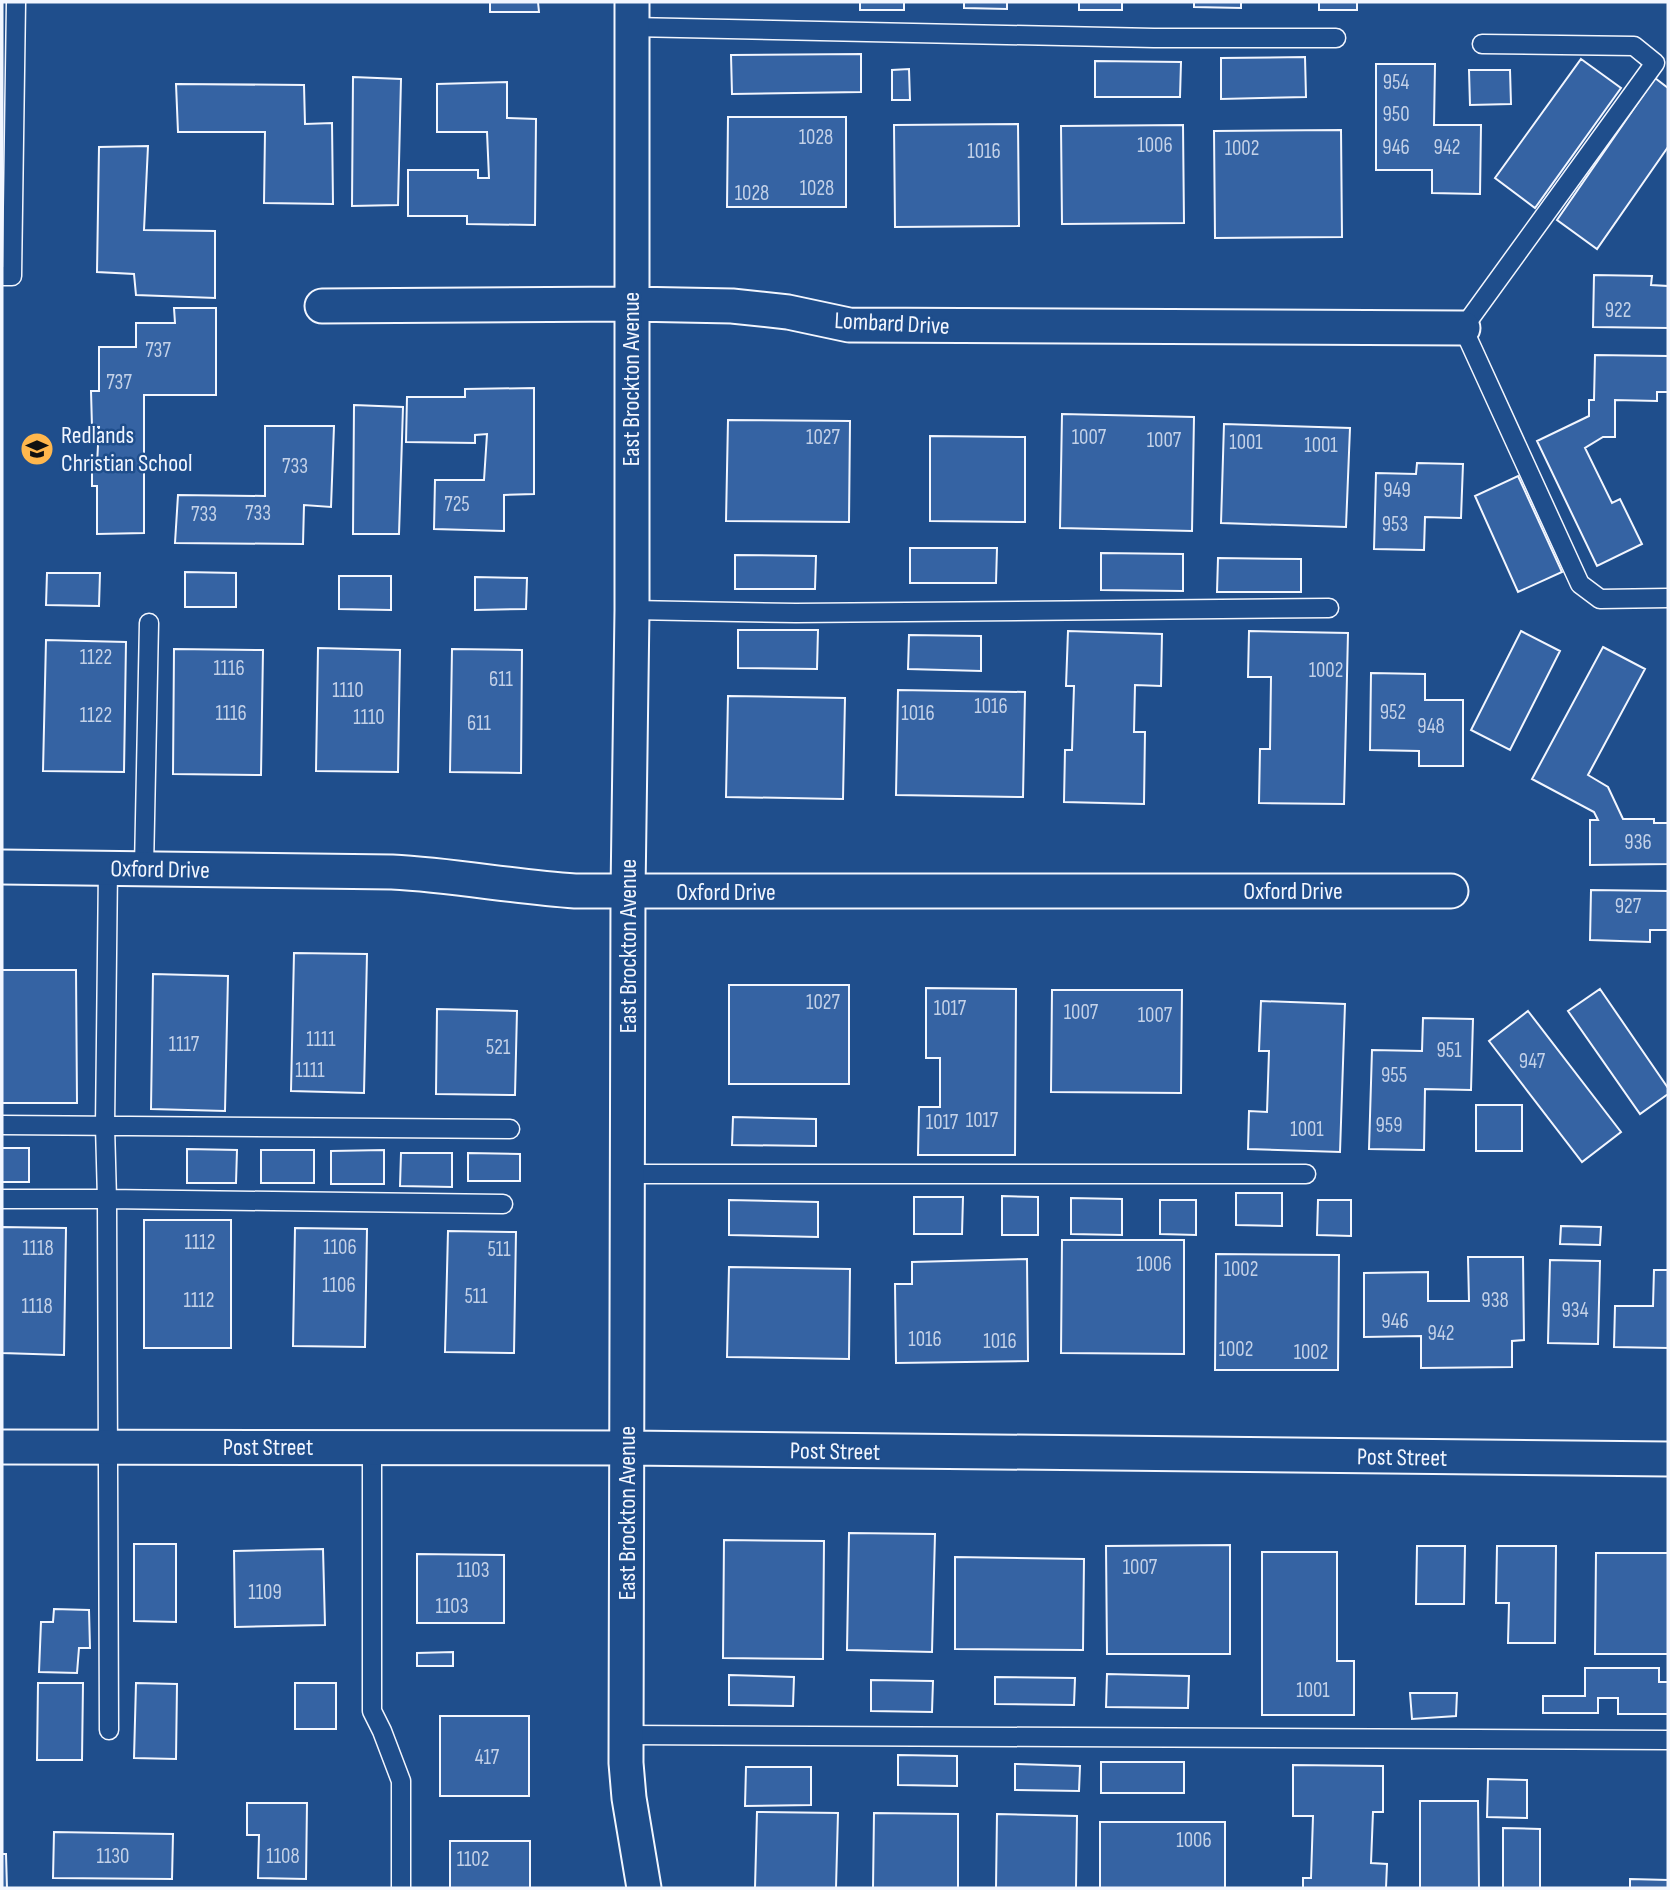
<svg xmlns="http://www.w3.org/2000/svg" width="1670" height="1890" viewBox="0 0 1670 1890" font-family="'Sofia Sans Condensed',sans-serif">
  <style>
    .building { fill: #3563a3; stroke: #f2f6ff; stroke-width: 2 }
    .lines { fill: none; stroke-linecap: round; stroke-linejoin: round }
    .lane-casing { stroke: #f2f6ff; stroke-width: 21 }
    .street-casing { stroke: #f2f6ff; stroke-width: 37 }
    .lane { stroke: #1f4e8c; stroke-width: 18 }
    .street { stroke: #1f4e8c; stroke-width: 33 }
    .labels { text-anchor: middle; stroke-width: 5; stroke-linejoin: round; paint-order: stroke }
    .number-label { font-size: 21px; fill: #c3d1e8 }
    .street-label { font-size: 24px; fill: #f2f6ff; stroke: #1f4e8c }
    .poi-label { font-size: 24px; fill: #f2f6ff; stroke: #1f4e8c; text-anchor: start }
  </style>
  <rect width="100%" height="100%" fill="#1f4e8c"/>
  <!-- building -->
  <path class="building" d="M490 2H538L539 12H490Z
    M860 2H904V10H860Z
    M964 2H1007V9L964 8Z
    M1079 2H1122V10H1079Z
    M1194 2H1241V8L1194 7Z
    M1319 2H1357V10H1319Z
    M861 54V92L732 94 731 55Z
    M1305 57 1306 97 1221 99V58Z
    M1581 59 1621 88 1535 208 1495 178Z
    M1095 61 1181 62 1180 97H1095Z
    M1376 64H1435L1434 125H1481L1480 194 1432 193V170H1376Z
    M909 69 910 100H892V70Z
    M1469 70H1510L1511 104 1470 105Z
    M353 77 401 79 398 205 352 206Z
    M1655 78 1668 88V147L1597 249 1557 220Z
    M507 82V118L536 119 535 225 467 224V216H408V170H478V178H489L487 132H437V84Z
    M176 84 304 85 305 124 332 123 333 204 264 203 265 132H178Z
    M728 117H846V207H727Z
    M1018 124 1019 226 895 227 894 125Z
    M1183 125 1184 223 1062 224 1061 126Z
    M1341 130 1342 237 1215 238 1214 131Z
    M148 146 144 230 215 231V298L136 295 134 274 97 272 99 147Z
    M1594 275 1652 276 1651 285 1668 286V328L1593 327Z
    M174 308H216V395H144V533L97 534V486H92V464H97L99 427H92L91 391H99V347H136V323H175Z
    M1595 355 1668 356V392H1657V401L1615 400V437H1603L1585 448 1612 503 1620 499 1642 544 1597 566 1537 441 1589 416V400H1594Z
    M534 388V494L504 495V531L434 529 435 480H484L487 434 475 435V443L406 442 407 397H465V389Z
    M354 405 403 407 399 534H353Z
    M1062 414 1194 417 1192 531 1060 528Z
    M728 420 850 421 849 522 726 521Z
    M1224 424 1350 428 1346 527 1221 523Z
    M265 426H334L331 507 304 505 303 544 175 543 178 495 265 496Z
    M930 436 1025 437V522L930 521Z
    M1417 463 1463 464 1461 518 1425 517 1424 550 1374 549 1376 473 1416 474Z
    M1518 476 1562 572 1518 592 1475 496Z
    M910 548H997L996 583H910Z
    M1101 553 1183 554V591L1101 590Z
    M735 555 816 556 815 589H735Z
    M1218 558 1301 559V592H1217Z
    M185 572 236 573V607H185Z
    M47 573H100L99 606 46 605Z
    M339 576H391V610L339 609Z
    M475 577 527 578 526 609 475 610Z
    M738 630H818L817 669 738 668Z
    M1068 631 1162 634 1161 686 1135 685 1134 732H1145L1144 804 1064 802 1065 750H1072L1074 686H1066Z
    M1249 631 1348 633 1344 804 1259 803 1260 749H1270L1271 677H1248Z
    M1521 631 1560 651 1510 750 1471 730Z
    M909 635 981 636V671L908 669Z
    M46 640 126 642 124 772 43 771Z
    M1603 647 1645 669 1588 775 1608 787 1623 819H1654V823H1668V864L1590 865V820H1598L1594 812 1532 779Z
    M318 648 400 650 398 772 316 771Z
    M174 649 263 650 261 775 173 774Z
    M452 649 522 650 521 773 450 772Z
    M1371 673 1425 674V700H1463V766H1419V751L1370 750Z
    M898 690 1025 692 1023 797 896 795Z
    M728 696 845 698 843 799 726 797Z
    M1591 890 1668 891V930H1650V942L1590 940Z
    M294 953 367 954 364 1093 291 1091Z
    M2 970H76L77 1103H2Z
    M153 974 228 976 225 1111 151 1109Z
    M729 985H849V1084H729Z
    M926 988 1016 989 1015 1155H918L919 1107H940V1058H926Z
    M1600 989 1668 1088V1094L1640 1114 1568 1011Z
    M1052 990H1182L1181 1093 1051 1092Z
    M1261 1001 1345 1004 1340 1152 1248 1149 1249 1111 1267 1112 1269 1051H1259Z
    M437 1009 517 1011 515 1095 436 1094Z
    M1528 1011 1621 1132 1582 1162 1489 1041Z
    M1423 1018 1473 1019 1471 1090 1425 1089 1424 1150 1369 1149 1372 1050 1422 1051Z
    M1476 1105H1522V1151H1476Z
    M733 1117 816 1119V1146L732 1145Z
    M2 1148H29V1182H2Z
    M187 1149 237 1150 236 1183H187Z
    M261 1150H314V1183H261Z
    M384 1150V1184H331V1151Z
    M401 1153H452V1187L400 1186Z
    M468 1153 520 1154V1181H468Z
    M1236 1193H1282V1226L1236 1225Z
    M1002 1196 1038 1197V1235H1002Z
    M914 1197H963L962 1234H914Z
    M1071 1198 1122 1199V1235L1071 1234Z
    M729 1200 818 1202V1237L729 1235Z
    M1160 1200H1196V1235L1160 1234Z
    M1318 1200H1351V1236L1317 1235Z
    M144 1220H231V1348H144Z
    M1561 1226 1601 1227 1600 1245 1560 1244Z
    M2 1227 66 1228 64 1355 2 1353Z
    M295 1228 367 1229 365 1347 293 1346Z
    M448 1231 516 1232 514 1353 445 1352Z
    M1062 1240H1184V1354L1061 1353Z
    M1216 1254 1339 1255 1338 1370H1215Z
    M1468 1257H1523L1524 1340 1512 1341V1367L1421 1368V1336L1364 1337V1273L1428 1272V1301H1469Z
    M1027 1259 1028 1361 896 1363 895 1284H912V1262Z
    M1550 1260 1600 1261 1598 1344 1548 1343Z
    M729 1267 850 1269 849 1359 727 1357Z
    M1654 1270H1668V1348L1614 1347 1615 1306H1653Z
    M849 1533 935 1534 932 1652 847 1650Z
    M724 1540 824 1541 823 1659 723 1658Z
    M134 1544H176V1622L134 1621Z
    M1230 1545V1654H1107L1106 1546Z
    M1417 1546H1465L1464 1604H1416Z
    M1497 1546H1556L1555 1643H1508L1509 1603H1496Z
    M323 1549 325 1625 235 1627 234 1551Z
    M1262 1552H1337V1661H1354V1715H1262Z
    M1596 1553H1668V1654H1595Z
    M417 1554 504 1555V1623H417Z
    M955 1557 1084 1559 1083 1650 955 1649Z
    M54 1609 89 1610 90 1648H79L77 1673 39 1672 41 1622H53Z
    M453 1652V1666H417V1653Z
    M1585 1668H1659V1682H1668V1714H1618V1698H1598V1713H1543V1696H1585Z
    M1107 1674 1189 1676 1188 1708 1106 1707Z
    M729 1675 794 1677 793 1706 729 1705Z
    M995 1677 1075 1678 1074 1705 995 1704Z
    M871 1680 933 1681 932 1712 871 1711Z
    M38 1683H83L82 1760H37Z
    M136 1683 177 1684 176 1759 134 1758Z
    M295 1683H336V1729H295Z
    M1410 1693H1457L1456 1716 1412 1719Z
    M440 1716H529V1796H440Z
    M898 1755 957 1756V1786L898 1785Z
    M1101 1762H1184V1793H1101Z
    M1015 1764 1080 1766 1079 1791 1015 1790Z
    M1293 1765 1383 1766V1812H1373L1371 1863 1387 1864 1386 1888H1303V1878H1311L1313 1816H1293Z
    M746 1767H811V1805L745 1806Z
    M1488 1779 1527 1780V1818L1487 1817Z
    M1420 1801H1478L1479 1888H1420Z
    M247 1803H307L306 1879 258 1878 259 1835H247Z
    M757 1812 838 1813 836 1888H755Z
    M874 1813 958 1814V1888H873Z
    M997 1814 1077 1816 1076 1888H996Z
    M1100 1822H1225V1888H1100Z
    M1503 1828 1540 1829V1888H1503Z
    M54 1832 173 1834 172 1879 53 1878Z
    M450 1841H530V1888H450Z
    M2 1854H6L7 1888H2Z
    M1630 1879 1668 1880V1888H1630Z"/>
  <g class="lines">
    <defs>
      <path id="lane" d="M632 27 1154 38H1336
        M1482 44 1634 46 1655 63 1463 328 1580 584 1600 599 1668 598
        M2 276H12L16 2
        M632 610 796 613 1329 608
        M108 868 105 1126 107 1199 503 1204
        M144 868 149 623
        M2 1125 510 1129
        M628 1174H1306
        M2 1199H107L109 1730
        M372 1448V1711L382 1731 401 1781V1888
        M626 1735 1668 1740"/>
      <path id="street" d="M632 2V610L628 892 626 1763 629 1798 644 1888
        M322 306 631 304 732 306 788 312 849 325 1463 328
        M2 867 392 872C454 875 513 887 575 891H1451
        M2 1447 627 1448 1668 1459"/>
    </defs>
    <!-- lane casing -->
    <use href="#lane" class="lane-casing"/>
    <!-- street casing -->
    <use href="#street" class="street-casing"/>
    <!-- lane -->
    <use href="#lane" class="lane"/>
    <!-- street -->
    <use href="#street" class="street"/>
  </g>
  <!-- icons -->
  <defs>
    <symbol id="school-disc" viewBox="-11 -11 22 22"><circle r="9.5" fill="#ffb74d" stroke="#1f4e8c"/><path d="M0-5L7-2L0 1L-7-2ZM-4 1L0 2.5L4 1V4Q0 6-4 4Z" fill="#111"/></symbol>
  </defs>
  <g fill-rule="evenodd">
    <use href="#school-disc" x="18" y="430" width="38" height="38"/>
  </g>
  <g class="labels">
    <!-- number labels -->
    <g class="number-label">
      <text x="1396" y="89">954</text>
      <text x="1396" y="121">950</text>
      <text x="816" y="144">1028</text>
      <text x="1155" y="152">1006</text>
      <text x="1396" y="154">946</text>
      <text x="1447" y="154">942</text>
      <text x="1242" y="155">1002</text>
      <text x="984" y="158">1016</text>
      <text x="817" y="195">1028</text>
      <text x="752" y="200">1028</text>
      <text x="1618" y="317">922</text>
      <text x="158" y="357">737</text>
      <text x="119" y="389">737</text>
      <text x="823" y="444">1027</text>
      <text x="1089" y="444">1007</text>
      <text x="1164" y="447">1007</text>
      <text x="1246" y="449">1001</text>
      <text x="1321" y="452">1001</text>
      <text x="295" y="473">733</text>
      <text x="1397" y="497">949</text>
      <text x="457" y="511">725</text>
      <text x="258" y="520">733</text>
      <text x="204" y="521">733</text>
      <text x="1395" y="531">953</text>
      <text x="96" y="664">1122</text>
      <text x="229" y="675">1116</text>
      <text x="1326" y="677">1002</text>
      <text x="501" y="686">611</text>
      <text x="348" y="697">1110</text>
      <text x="991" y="713">1016</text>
      <text x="1393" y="719">952</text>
      <text x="231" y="720">1116</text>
      <text x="918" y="720">1016</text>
      <text x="96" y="722">1122</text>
      <text x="369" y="724">1110</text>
      <text x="479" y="730">611</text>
      <text x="1431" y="733">948</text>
      <text x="1638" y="849">936</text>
      <text x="1628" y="913">927</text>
      <text x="823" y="1009">1027</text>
      <text x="950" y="1015">1017</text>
      <text x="1081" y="1019">1007</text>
      <text x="1155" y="1022">1007</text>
      <text x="321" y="1046">1111</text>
      <text x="184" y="1051">1117</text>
      <text x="498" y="1054">521</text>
      <text x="1449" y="1057">951</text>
      <text x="1532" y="1068">947</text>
      <text x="310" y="1077">1111</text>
      <text x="1394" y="1082">955</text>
      <text x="982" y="1127">1017</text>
      <text x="942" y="1129">1017</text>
      <text x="1389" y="1132">959</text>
      <text x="1307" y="1136">1001</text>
      <text x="200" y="1249">1112</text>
      <text x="340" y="1254">1106</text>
      <text x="38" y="1255">1118</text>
      <text x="499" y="1256">511</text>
      <text x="1154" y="1271">1006</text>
      <text x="1241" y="1276">1002</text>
      <text x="339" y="1292">1106</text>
      <text x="476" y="1303">511</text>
      <text x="199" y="1307">1112</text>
      <text x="1495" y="1307">938</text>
      <text x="37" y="1313">1118</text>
      <text x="1575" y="1317">934</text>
      <text x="1395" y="1328">946</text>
      <text x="1441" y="1340">942</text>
      <text x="925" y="1346">1016</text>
      <text x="1000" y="1348">1016</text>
      <text x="1236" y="1356">1002</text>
      <text x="1311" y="1359">1002</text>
      <text x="1140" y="1574">1007</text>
      <text x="473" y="1577">1103</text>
      <text x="265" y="1599">1109</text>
      <text x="452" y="1613">1103</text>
      <text x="1313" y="1697">1001</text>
      <text x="487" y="1764">417</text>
      <text x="1194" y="1847">1006</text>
      <text x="113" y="1863">1130</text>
      <text x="283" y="1863">1108</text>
      <text x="473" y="1866">1102</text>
    </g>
    <!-- street labels -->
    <g class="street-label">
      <text transform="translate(892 323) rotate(3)" y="8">Lombard Drive</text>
      <text transform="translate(631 379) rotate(-90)" y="8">East Brockton Avenue</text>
      <text transform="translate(160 869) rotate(1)" y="8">Oxford Drive</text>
      <text x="1293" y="899">Oxford Drive</text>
      <text x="726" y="900">Oxford Drive</text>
      <text transform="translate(628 946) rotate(-90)" y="8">East Brockton Avenue</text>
      <text x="268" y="1455">Post Street</text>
      <text transform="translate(835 1451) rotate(1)" y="8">Post Street</text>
      <text transform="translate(1402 1457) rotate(1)" y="8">Post Street</text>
      <text transform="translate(627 1513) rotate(-90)" y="8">East Brockton Avenue</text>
    </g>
    <!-- poi labels -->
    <g class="poi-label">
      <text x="61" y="443">Redlands<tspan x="61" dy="28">Christian School</tspan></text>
    </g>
  </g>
  <!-- border -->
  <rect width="1670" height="1890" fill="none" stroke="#f2f6ff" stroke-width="7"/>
</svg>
